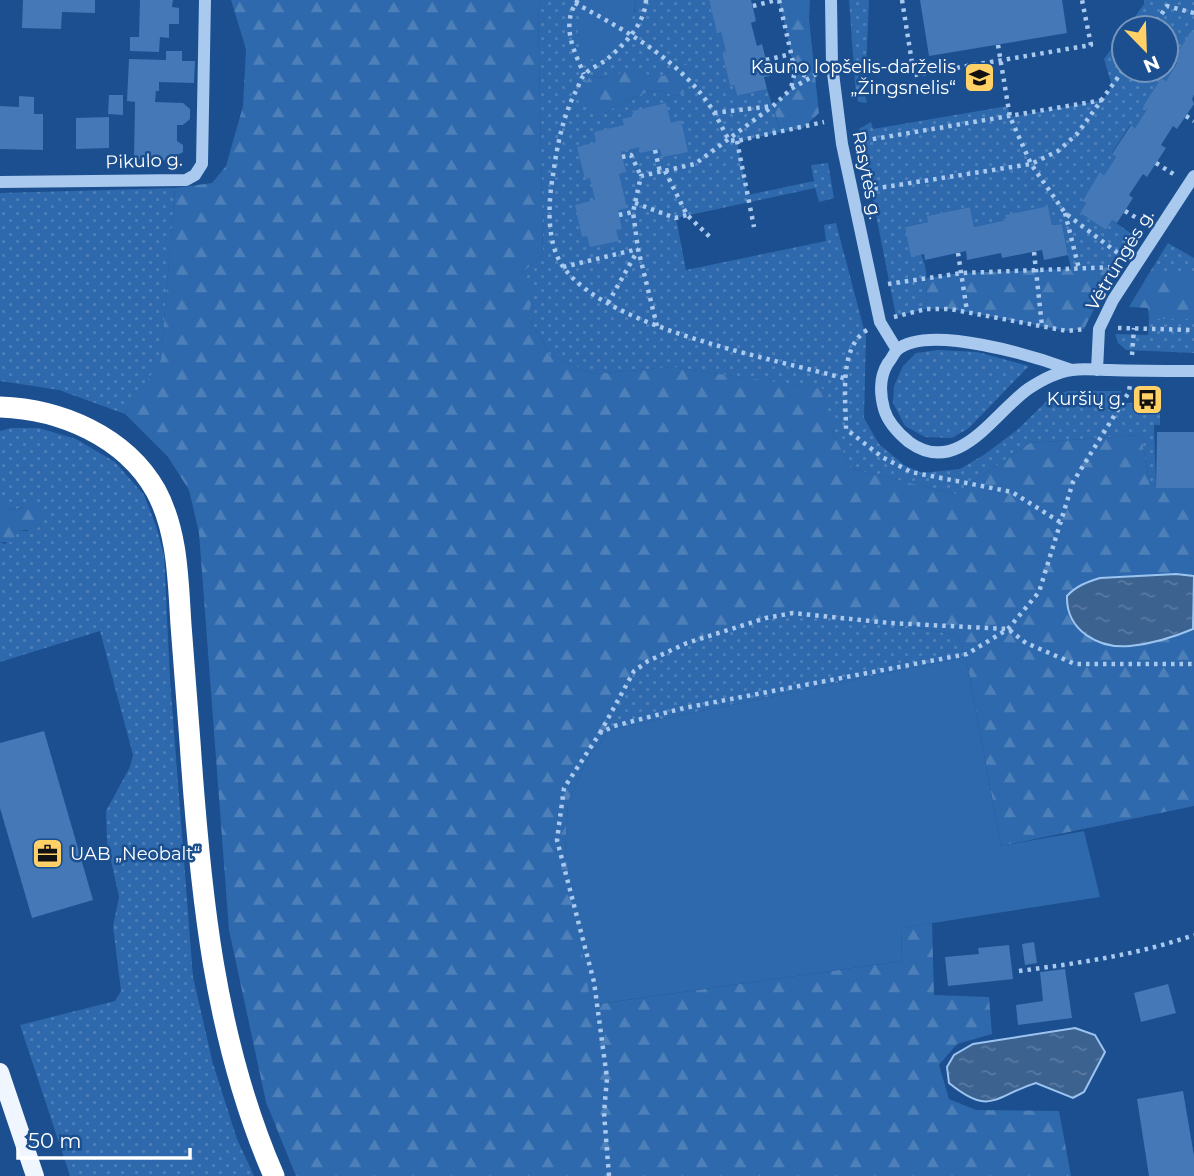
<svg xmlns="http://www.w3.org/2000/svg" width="1194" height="1176" viewBox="0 0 1194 1176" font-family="Montserrat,sans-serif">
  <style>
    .grass { fill: url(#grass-dots); fill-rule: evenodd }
    .forest { fill: url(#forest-firs) }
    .green { fill: #2e69ad }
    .water { fill: url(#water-ripples); stroke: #9cc4f0; stroke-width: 2 }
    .building { fill: #4478b7 }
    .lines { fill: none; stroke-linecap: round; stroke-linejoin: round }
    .path { stroke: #a9c9ee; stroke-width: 4.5; stroke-dasharray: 3.5 5; stroke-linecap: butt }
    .minor { stroke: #a9c9ee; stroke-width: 12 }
    .major { stroke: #f0f6ff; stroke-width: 18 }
    .highway { stroke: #fff; stroke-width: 21 }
    .labels { text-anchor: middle; stroke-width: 5; stroke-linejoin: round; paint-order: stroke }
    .poi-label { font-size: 18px; fill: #fff; stroke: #1b4f8f; text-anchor: end }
    .street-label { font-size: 18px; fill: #fff; stroke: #1b4f8f }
  </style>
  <defs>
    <pattern id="grass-dots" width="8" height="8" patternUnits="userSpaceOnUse" patternTransform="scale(1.75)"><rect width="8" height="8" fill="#2e69ad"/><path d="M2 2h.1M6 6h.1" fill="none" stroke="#4d80b9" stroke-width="1.8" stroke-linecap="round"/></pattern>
    <pattern id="forest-firs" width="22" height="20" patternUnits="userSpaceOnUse" patternTransform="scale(1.75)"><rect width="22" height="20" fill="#2e69ad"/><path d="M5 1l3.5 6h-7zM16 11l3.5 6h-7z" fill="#4d80b9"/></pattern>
    <pattern id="water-ripples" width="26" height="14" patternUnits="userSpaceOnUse" patternTransform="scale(1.75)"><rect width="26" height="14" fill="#3c6290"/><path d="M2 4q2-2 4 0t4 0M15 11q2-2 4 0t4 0" fill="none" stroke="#597aa1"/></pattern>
  </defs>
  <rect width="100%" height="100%" fill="#1b4f8f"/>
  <!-- grass -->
  <path class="grass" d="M542 0H589C579 11 578 23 578 37L635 12 636 0H709L717 32H721L726 52 722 53 730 86 734 85 737 96 767 89 781 132 737 142 748 195 814 181 811 165 828 163 834 198 819 202 815 188 676 218 686 270 826 241 824 225 836 223 866 337 864 418 879 444 904 465 922 473 960 469 985 454 1017 430 1049 399 1067 391H1121L1122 403H1135L1136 414H1155L1156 403H1160V425H1154L1156 488 1150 486 1141 435 1030 443 955 494 853 469 833 435 823 389 671 367 593 374 550 355 528 316 516 278 543 255 538 5ZM686 63 687 91 676 96C671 95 666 92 660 91 647 89 616 106 604 114L589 78 612 77 638 70 650 76H663Z
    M849 0H869L865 94 867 103 859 102 856 96Z
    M1144 0H1194V33L1191 32 1173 60 1177 63 1166 81 1161 78 1143 106 1147 109 1135 128 1130 125 1112 153 1116 157 1104 175 1100 173 1082 200 1086 203 1080 213 1106 230 1112 220 1136 237 1115 267 1071 269 1062 224 1052 225 1048 206 1006 215V220L974 227 970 207 928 216V222L905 227C928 261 928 268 926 309L896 316 859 129 871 122 873 129 1008 106 1010 117 1103 100 1112 86 1104 59 1124 32V70H1166V28H1127L1144 4Z
    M175 188 161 361 125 414 59 390 0 381V193Z
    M1168 243 1194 258V275H1148Z
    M1149 319H1194V353L1126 350 1118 343 1115 334 1148 335Z
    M938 350 977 352 1029 366 969 428 952 438 925 437 905 426 893 403 894 386 903 366 916 353Z
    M11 428H39L76 439 115 462 144 495 156 526 164 555 170 679 193 977 213 1064 237 1139 254 1176H70L20 1025 115 1001 121 991 113 926 119 897 107 842 106 811 130 767 133 755 100 631 0 662V542L5 544 17 531H28L23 507 13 510 0 505V431Z
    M793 613 890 623 957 635 966 657 608 730 605 724C613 707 621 687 633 672 653 648 760 619 793 613Z"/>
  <!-- forest -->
  <path class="forest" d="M231 0H542L538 5 543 255 516 278 535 288 528 316 550 355 593 374 671 367 824 389 833 435 853 469 955 494 1030 443 1141 435 1150 486 1194 488V576L1176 574 1100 578 1074 589 1157 639 1176 636 1194 628V806L1001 846 966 657 957 635 890 623 793 613 766 618 687 643 648 661 634 671 605 724 608 730 605 737 588 758 568 802 565 852 592 1005 902 961 901 928 932 923 934 995 989 997 992 1034 957 1044 939 1065 949 1099 976 1110 1059 1111 1071 1176H296L266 1102 229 930 199 533 189 490 168 457 125 414 161 360 175 188 212 183 226 166 243 106 246 49Z
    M779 0H810L809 19 819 113 803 128 781 132 773 106 791 89 795 71Z
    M686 63 691 72 687 91 676 96C671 95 665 92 660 91 647 89 616 106 604 114L592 111 581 105 580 90 589 78 612 77 623 71 638 70 650 76H663Z
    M1115 267 1084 329 1067 331 950 309H926L927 278 962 273Z
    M1148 275H1194V319H1149L1148 308 1129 307Z
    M0 505 13 510 29 506H42C47 515 43 522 37 529L17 531 14 542H0Z"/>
  <!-- green -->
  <path class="green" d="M589 0H636C635 30 608 48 585 64 579 42 571 19 589 0Z
    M966 657 1001 846 1084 831 1100 897 901 928 902 961 591 1005 565 852 568 802 588 758 605 737 608 730Z"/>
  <!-- water -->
  <path class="water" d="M1176 574 1194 576 1193 629C1174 637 1151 644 1130 646 1098 649 1066 630 1067 596 1076 586 1087 582 1100 578Z
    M1075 1028 1095 1035 1105 1052 1084 1092 1073 1098 1036 1083C994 1096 991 1117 949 1083L947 1067 954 1055 973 1044Z"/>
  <!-- building -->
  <path class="building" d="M23 0H95V13L62 12 61 29 22 28Z
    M140 0H173L172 7 179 8V24H169V38L160 37 159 52 130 51V37H139Z
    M709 0H751L756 21 751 23 757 46 762 44 770 76 764 77 767 89 737 96 734 85 730 86 722 53 726 52 721 32 717 33Z
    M920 0H1062L1067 33 929 56Z
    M1191 31 1194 33V95L1192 99 1194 104 1177 129 1173 126 1161 145 1166 148 1147 177 1143 174 1129 195 1133 198 1117 223 1112 220 1106 230 1080 213 1086 203 1082 201 1100 172 1104 175 1116 157 1112 154 1131 125 1135 128 1147 109 1143 106 1161 78 1166 81 1177 63 1173 60Z
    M166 51H182V61H195L194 83 159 82V91H156L155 102 183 103 190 109V119L183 125H177V141L183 145V152L176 156V161L134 159 135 102 127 101 129 59 166 60Z
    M109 95H123V115L108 114Z
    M19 96 34 97V114H43V150L0 149V106L19 107Z
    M666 103 671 123 681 120 688 152 662 157 660 149 640 153 639 147 621 152 626 172 619 174 627 208 618 210 622 229 616 230 619 241 590 247 587 236 582 237 575 205 595 200 590 178 585 179 577 147 596 142 594 132 624 125 622 119 634 116 632 111Z
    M109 117V148L76 149V118Z
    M1048 206 1052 225 1062 224 1068 255 1044 260 1042 250 1002 258 1001 253 967 260 966 251 925 260 924 254 911 257 905 227 928 222 927 216 970 207 974 227 1006 220 1005 215Z
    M1157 432H1194V488H1156Z
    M44 731 93 900 32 918 0 808V743Z
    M1034 942 1037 963 1025 965 1022 944Z
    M1009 945 1013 979 948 986 945 957 979 954 978 948Z
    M1065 969 1072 1018 1018 1025 1016 1005 1043 1001 1040 972Z
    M1168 984 1176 1013 1141 1022 1134 993Z
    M1183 1091 1194 1156V1176H1149L1137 1099Z"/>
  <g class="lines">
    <!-- path -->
    <path class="path" d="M578 0C560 24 574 51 584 74
      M646 0C645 24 624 45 606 60 599 65 589 69 584 75 581 78 579 85 577 89 563 115 557 146 553 175 548 203 546 244 564 268 609 329 774 359 847 379
      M779 0 795 71 791 88
      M902 0 914 75 1091 45 1082 0
      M575 3C624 30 674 56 708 103 716 114 722 128 729 140L737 141 824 122
      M753 6 776 0
      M1152 28 1167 6 1194 13
      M998 45 1010 117 1031 164 1065 213 1123 257
      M766 60 791 54
      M795 71 810 78
      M714 113 772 106
      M1186 116 1194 121
      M737 141 754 227
      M856 142 1103 100
      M655 150 660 172
      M622 157 631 155 641 176
      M1156 163 1175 175
      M665 171 687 215 710 237
      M866 190 1031 164 1058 151 1077 134 1124 69
      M635 203 675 218 687 215
      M1125 211 1145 223
      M1065 213 1079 269
      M619 215 633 212
      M1034 252 1042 326
      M958 253 967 311
      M563 267 638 249
      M888 284 962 273 1116 267
      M608 303 638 250
      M894 317 926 309H950L1067 331 1085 329
      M657 326 638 249 633 212 641 176 695 164 773 106 791 89 818 73
      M1118 328 1194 330
      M867 330C838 348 846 399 846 429L882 457 911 472 1012 492 1060 522
      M1132 355 1134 328
      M600 733 634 671 648 661 687 643 766 618 793 613 890 623 1008 629 1026 643 1075 664H1194
      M1019 971C1079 963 1137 955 1194 935
      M609 1176 604 1113 607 1078 594 982 557 840 564 788 600 733 614 726 684 708 967 654 1008 629 1039 592 1073 482 1129 392 1130 384"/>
    <!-- minor -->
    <path class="minor" d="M831 0 832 65 842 144 880 322 897 350
      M0 182 186 180 195 175 202 164 205 0
      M1072 370C1037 357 928 323 897 350 894 353 891 360 888 363 879 377 880 394 884 409 888 423 898 433 909 442 958 478 995 412 1028 389 1040 381 1057 372 1072 370 1084 368 1097 370 1109 370 1137 371 1166 371 1194 371
      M1097 370 1099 329 1113 300 1194 176"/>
    <!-- major -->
    <path class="major" d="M0 1072 35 1176"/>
    <!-- highway -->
    <path class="highway" d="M0 407C60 409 125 436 156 491 178 532 178 580 181 625 184 664 187 703 190 742 200 889 214 1039 274 1176"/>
  </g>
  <!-- icons -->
  <defs>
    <symbol id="school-square" viewBox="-11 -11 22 22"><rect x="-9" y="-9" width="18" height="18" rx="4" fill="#ffd166" stroke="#1b4f8f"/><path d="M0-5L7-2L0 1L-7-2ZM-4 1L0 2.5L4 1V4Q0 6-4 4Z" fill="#111"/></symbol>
    <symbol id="bus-square" viewBox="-11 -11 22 22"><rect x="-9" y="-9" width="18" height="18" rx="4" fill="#ffd166" stroke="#1b4f8f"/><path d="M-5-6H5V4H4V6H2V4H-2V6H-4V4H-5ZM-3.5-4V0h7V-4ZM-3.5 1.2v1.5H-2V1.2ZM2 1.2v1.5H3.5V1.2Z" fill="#111"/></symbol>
    <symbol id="office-square" viewBox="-11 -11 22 22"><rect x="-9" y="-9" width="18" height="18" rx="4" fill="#ffd166" stroke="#1b4f8f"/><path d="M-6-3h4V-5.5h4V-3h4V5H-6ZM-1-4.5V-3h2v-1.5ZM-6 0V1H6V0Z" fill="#111"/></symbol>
  </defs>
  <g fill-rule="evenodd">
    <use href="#school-square" x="962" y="60" width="35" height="35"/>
    <use href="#bus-square" x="1130" y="382" width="35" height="35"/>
    <use href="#office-square" x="30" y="836" width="35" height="35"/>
  </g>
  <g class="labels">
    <!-- poi labels -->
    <g class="poi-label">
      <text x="956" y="73">Kauno lopšelis-darželis<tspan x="956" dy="21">„Žingsnelis“</tspan></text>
      <text x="1125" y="405">Kuršių g.</text>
      <text x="70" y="860" text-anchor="start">UAB „Neobalt“</text>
    </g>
    <!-- street labels -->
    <g class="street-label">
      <text transform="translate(144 161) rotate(-2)" y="6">Pikulo g.</text>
      <text transform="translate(867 175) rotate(79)" y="6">Rasytės g.</text>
      <text transform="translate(1120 260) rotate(-59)" y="6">Vėtrungės g.</text>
    </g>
  </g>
  <!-- north arrow -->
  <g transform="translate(1145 49) rotate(157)"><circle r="33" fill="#1b4f8f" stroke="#7695bc" stroke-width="2"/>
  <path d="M0-5L12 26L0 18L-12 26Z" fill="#ffd166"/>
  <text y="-10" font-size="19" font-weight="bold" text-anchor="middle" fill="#ffffff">N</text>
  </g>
  <!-- scale -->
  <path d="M18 1148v10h172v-10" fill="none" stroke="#ffffff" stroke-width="3.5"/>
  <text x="28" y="1148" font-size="21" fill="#ffffff" stroke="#1b4f8f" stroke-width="5" paint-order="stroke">50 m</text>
</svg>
